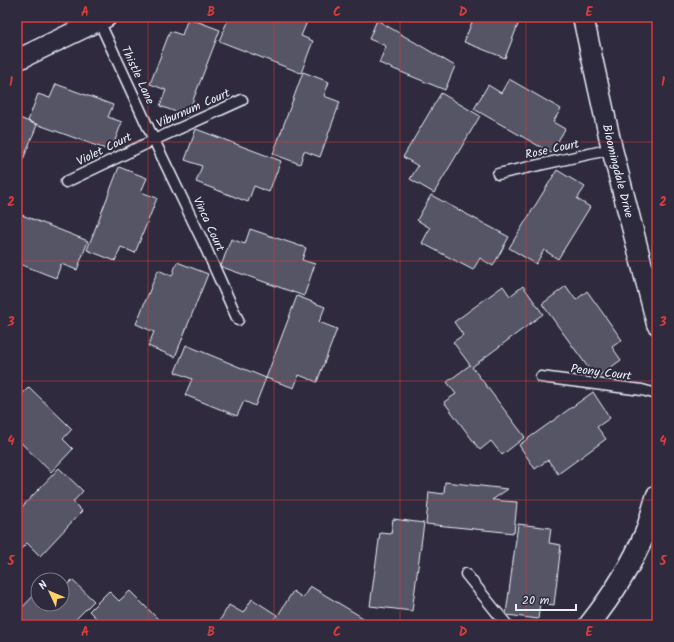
<svg xmlns="http://www.w3.org/2000/svg" width="674" height="642" viewBox="0 0 674 642" font-family="Kalam,sans-serif">
  <style>
    .building { fill: #575565; stroke: #e8f1f8 }
    .lines { fill: none; stroke-linecap: round; stroke-linejoin: round }
    .service-casing { stroke: #e8f1f8; stroke-width: 13 }
    .minor-casing { stroke: #e8f1f8; stroke-width: 23 }
    .service { stroke: #2f2a3d; stroke-width: 10 }
    .minor { stroke: #2f2a3d; stroke-width: 20 }
    .grid { fill: none; stroke: #d83c3d; stroke-width: 1; stroke-opacity: 0.55 }
    .labels { text-anchor: middle; stroke-width: 4; stroke-linejoin: round; paint-order: stroke }
    .street-label { font-size: 12px; fill: #e8f1f8; stroke: #2f2a3d }
    .neatline { fill: none; stroke: #d83c3d; stroke-width: 1.5 }
    .grid-label { font-size: 13px; text-anchor: middle; font-weight: bold; fill: #d83c3d }
  </style>
  <rect width="100%" height="100%" fill="#2f2a3d"/>
  <filter id="ink" filterUnits="userSpaceOnUse"><feTurbulence type="fractalNoise" baseFrequency=".025" numOctaves="2"/><feDisplacementMap in="SourceGraphic" scale="8" xChannelSelector="R" yChannelSelector="G"/><feConvolveMatrix kernelMatrix="1 2 1 2 8 2 1 2 1" color-interpolation-filters="sRGB"/></filter>
  <g filter="url(#ink)">
    <!-- building -->
    <path class="building" d="M229 17H309L301 36 313 41 301 73 219 41Z
      M474 17H521L505 58 464 42Z
      M188 18 220 30 187 116 160 106 166 90 150 84 170 31 182 35Z
      M377 20 455 66 445 90 379 63 386 46 369 39Z
      M303 72 329 82 324 96 340 102 320 157 304 151 300 164 273 154Z
      M509 79 561 109 553 122 565 129 551 153 474 109 488 85 501 93Z
      M56 84 113 105 108 117 122 122 111 151 28 121 38 94 50 98Z
      M441 93 480 116 434 193 410 179 418 166 403 157Z
      M17 117 37 125 18 172H17Z
      M196 129 281 161 269 192 254 186 248 202 196 182 202 166 185 160Z
      M119 167 147 178 141 192 157 198 135 253 121 247 115 261 87 250Z
      M557 170 585 187 577 199 590 207 558 259 544 250 536 264 509 248Z
      M431 195 509 237 493 266 480 258 473 270 422 243 430 228 417 220Z
      M17 213 88 241 77 270 61 264 56 278 17 263Z
      M250 229 306 248 302 260 315 264 304 296 222 267 221 266 231 239 245 244Z
      M177 262 208 274 175 357 148 346 154 332 136 324 158 270 172 276Z
      M503 286 510 296 523 286 543 314 472 367 525 437 502 455 491 441 480 450 444 402 456 394 447 382 470 365 453 342 463 335 454 322Z
      M566 286 576 300 587 291 622 340 612 347 621 360 596 378 595 377 542 304Z
      M297 296 325 307 319 322 337 329 317 382 299 375 294 388 266 378Z
      M186 345 266 378 255 406 244 401 237 416 185 395 192 379 175 372Z
      M29 387 72 429 63 439 73 449 51 472 17 439V399Z
      M593 392 610 418 597 427 606 439 558 474 548 460 535 469 519 445Z
      M59 468 83 491 73 502 82 511 40 556 27 543 17 553V512Z
      M445 482 508 489 492 500 517 502 514 533 426 524 429 492 444 494Z
      M393 519 424 523 412 611 370 606 380 533 391 534Z
      M518 524 551 528 549 543 561 545 554 605 540 603 538 619 507 615 506 614Z
      M72 580 94 601 70 625H17V613L38 591V604H62V590Z
      M310 586 375 625H289L277 617 293 591 303 598Z
      M109 591 119 601 130 591 164 625H103L89 611Z
      M252 599 277 615 270 625H217L229 605 243 613Z"/>
    <g class="lines">
      <defs>
        <path id="service" d="M99 21 154 140 203 242 238 320
          M498 174 612 149
          M66 182 154 140 242 100
          M541 377 642 390 657 394
          M466 574 507 625"/>
        <g id="minor">
          <path id="s1" d="M583 17 612 149 657 324"/>
          <path d="M17 60 106 17"/>
          <path d="M589 625C612 596 632 565 646 531 650 519 653 507 657 495"/>
        </g>
      </defs>
      <!-- service casing -->
      <use href="#service" class="service-casing"/>
      <!-- minor casing -->
      <use href="#minor" class="minor-casing"/>
      <!-- service -->
      <use href="#service" class="service"/>
      <!-- minor -->
      <use href="#minor" class="minor"/>
    </g>
  </g>
  <!-- grid -->
  <path class="grid" d="M148 17V625M274 17V625M400 17V625M526 17V625M17 142H657M17 261H657M17 381H657M17 500H657"/>
  <g class="labels">
    <!-- street labels -->
    <g class="street-label">
      <text transform="translate(138 75) rotate(65)" y="4">Thistle Lane</text>
      <text transform="translate(193 108) rotate(-24)" y="4">Viburnum Court</text>
      <text transform="translate(104 149) rotate(-26)" y="4">Violet Court</text>
      <text transform="translate(552 149) rotate(-12)" y="4">Rose Court</text>
      <text dy="4" stroke="none"><textPath href="#s1" startOffset="158">Bloomingdale Drive</textPath></text>
      <text transform="translate(209 224) rotate(65)" y="4">Vinca Court</text>
      <text transform="translate(601 372) rotate(7)" y="4">Peony Court</text>
    </g>
  </g>
  <!-- margin -->
  <rect width="674" height="642" fill="none" stroke="#2f2a3d" stroke-width="44"/>
  <!-- north arrow -->
  <g transform="translate(50 592) rotate(314)"><circle r="19" fill="#2f2a3d" stroke="#797a88"/>
  <path d="M0-3L7 15L0 10L-7 15Z" fill="#ffd166"/>
  <text y="-6" font-size="11" font-weight="bold" text-anchor="middle" fill="#e8f1f8">N</text>
  </g>
  <!-- scale -->
  <path d="M516 604v6h60v-6" fill="none" stroke="#e8f1f8" stroke-width="2"/>
  <text x="522" y="604" font-size="12" fill="#e8f1f8" stroke="#2f2a3d" stroke-width="3" paint-order="stroke">20 m</text>
  <rect x="22" y="22" width="630" height="598" class="neatline"/>
  <g class="grid-label">
    <text x="85" y="16">A</text>
    <text x="211" y="16">B</text>
    <text x="337" y="16">C</text>
    <text x="463" y="16">D</text>
    <text x="589" y="16">E</text>
    <text x="11" y="86">1</text>
    <text x="663" y="86">1</text>
    <text x="11" y="206">2</text>
    <text x="663" y="206">2</text>
    <text x="11" y="326">3</text>
    <text x="663" y="326">3</text>
    <text x="11" y="445">4</text>
    <text x="663" y="445">4</text>
    <text x="11" y="565">5</text>
    <text x="663" y="565">5</text>
    <text x="85" y="636">A</text>
    <text x="211" y="636">B</text>
    <text x="337" y="636">C</text>
    <text x="463" y="636">D</text>
    <text x="589" y="636">E</text>
  </g>
</svg>
